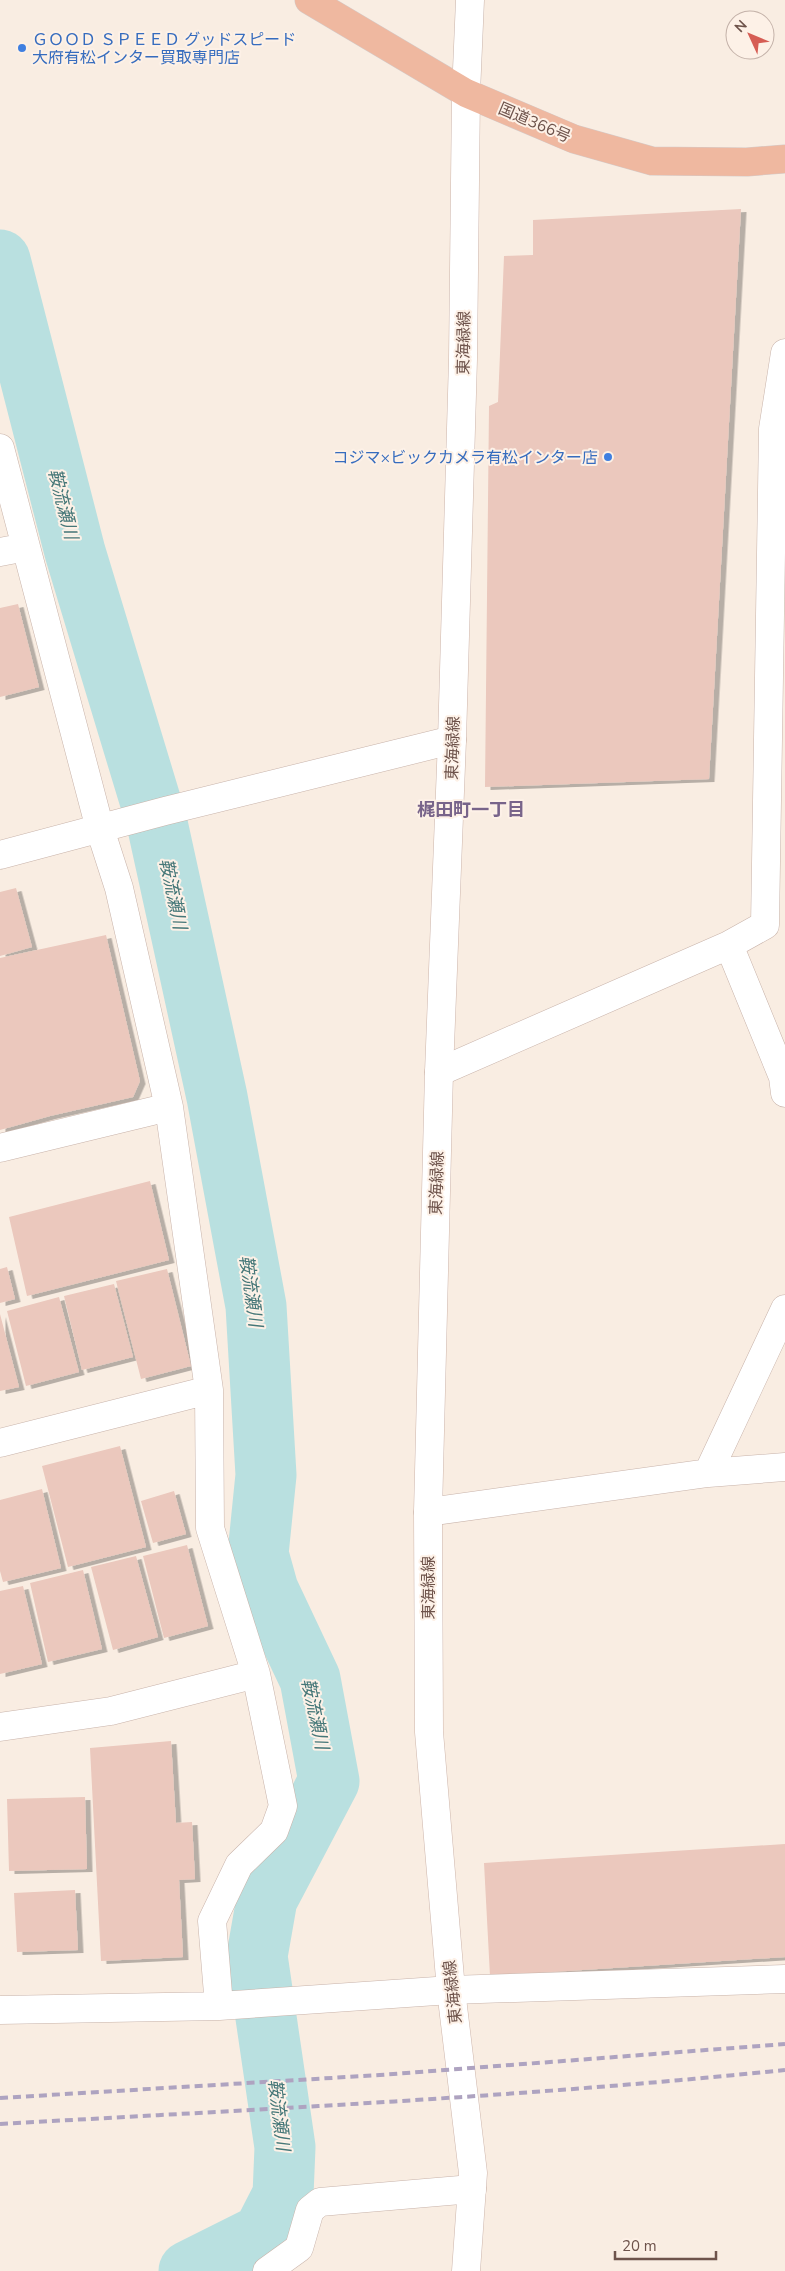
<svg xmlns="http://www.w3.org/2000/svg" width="785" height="2271" viewBox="0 0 785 2271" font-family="'Nunito Sans','Noto Sans JP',sans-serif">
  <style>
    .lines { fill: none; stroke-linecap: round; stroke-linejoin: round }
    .river { stroke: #b9e0e0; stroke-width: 61 }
    .building { fill: #ebc8bd; filter: url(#shadow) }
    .minor-casing { stroke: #c8b3aa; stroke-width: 29 }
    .tertiary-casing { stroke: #c8b3aa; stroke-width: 29 }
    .secondary-casing { stroke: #cdb5ab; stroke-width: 29 }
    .trunk-casing { stroke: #d4cbc9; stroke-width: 29 }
    .minor { stroke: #fff; stroke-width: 28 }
    .tertiary { stroke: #fff; stroke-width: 28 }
    .secondary { stroke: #fff; stroke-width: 28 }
    .trunk { stroke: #efb8a0; stroke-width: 28 }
    .rail { stroke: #aea3c0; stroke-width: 4; stroke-dasharray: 8 5; stroke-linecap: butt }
    .shop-dot { fill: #3f7fe0; stroke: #fdf1e7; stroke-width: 2 }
    .labels { text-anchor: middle; stroke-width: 4; stroke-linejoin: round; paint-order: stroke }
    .shop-label { font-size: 16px; fill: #366cbe; stroke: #fdf1e7; text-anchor: start }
    .street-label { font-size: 16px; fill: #6e534b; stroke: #fdf1e7 }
    .water-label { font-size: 18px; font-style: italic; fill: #457778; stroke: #fdf1e7 }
    .neighbourhood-label { font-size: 18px; font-weight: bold; fill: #78648a; stroke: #fdf1e7 }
  </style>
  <defs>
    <filter id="shadow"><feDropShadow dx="5.5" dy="3" stdDeviation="0" flood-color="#0004"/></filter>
  </defs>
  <rect width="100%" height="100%" fill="#f9ede2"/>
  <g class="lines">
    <!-- river -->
    <path class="river" d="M0 260 75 552 157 823 217 1097 256 1306 266 1475 258 1554 268 1590 310 1679 329 1781 267 1899 257 1956 285 2147 283 2195 263 2234 189 2271"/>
  </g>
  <!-- building -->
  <path class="building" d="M741 209 709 779 485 787 489 406 498 402 504 256 533 255V220Z
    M18 604 39 687 0 697V608Z
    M16 888 32 947 0 956V892Z
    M106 935 140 1081 133 1097 50 1116 0 1130V958Z
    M150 1181 169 1260 27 1296 9 1217Z
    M7 1267 15 1299 0 1303V1269Z
    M167 1269 191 1366 141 1379 116 1281Z
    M114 1284 133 1357 82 1370 64 1296Z
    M59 1297 79 1372 26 1386 7 1311Z
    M0 1314 19 1387 0 1391Z
    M120 1446 146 1547 68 1567 42 1466Z
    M42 1489 61 1568 3 1582 0 1571V1500Z
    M174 1491 186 1534 153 1543 141 1501Z
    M187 1545 208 1626 164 1638 143 1556Z
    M136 1556 158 1637 113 1650 91 1567Z
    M83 1570 102 1649 48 1662 30 1583Z
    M23 1586 42 1664 0 1674V1591Z
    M171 1741 176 1823 192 1822 195 1879 179 1880 183 1957 101 1961 90 1748Z
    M85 1797 87 1869 9 1871 7 1799Z
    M785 1844V1957L490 1976 484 1863Z
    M75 1890 78 1950 17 1952 14 1893Z"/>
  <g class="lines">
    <defs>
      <path id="minor" d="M0 448 100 829 119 888 169 1107 209 1390 210 1528 256 1674 283 1806 274 1831 239 1865 212 1921 219 2006
        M0 552 26 547
        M0 855 165 811 452 740
        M729 945 783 1077 785 1093
        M439 1072 729 945 765 925 773 429 785 353
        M0 1148 169 1107
        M0 1443 209 1390
        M708 1473 785 1309
        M428 1512 708 1473 785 1467
        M0 1727 111 1711 256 1674
        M0 2010 219 2006 451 1990 785 1979
        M267 2271 299 2248 310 2210 320 2202 472 2189"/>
      <path id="tertiary" d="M466 93 470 0"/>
      <path id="secondary" d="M466 93 463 359 452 740 439 1072 428 1512 429 1732 451 1990 473 2173 466 2271"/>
      <path id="trunk" d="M309 0 466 93 574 139 652 161 747 162 785 159"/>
    </defs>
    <!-- minor casing -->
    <use href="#minor" class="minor-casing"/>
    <!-- tertiary casing -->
    <use href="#tertiary" class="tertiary-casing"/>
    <!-- secondary casing -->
    <use href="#secondary" class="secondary-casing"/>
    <!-- trunk casing -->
    <use href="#trunk" class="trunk-casing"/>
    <!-- minor -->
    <use href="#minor" class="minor"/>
    <!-- tertiary -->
    <use href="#tertiary" class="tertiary"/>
    <!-- secondary -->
    <use href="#secondary" class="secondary"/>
    <!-- trunk -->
    <use href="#trunk" class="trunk"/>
    <!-- rail -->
    <path class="rail" d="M0 2098 380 2075 785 2044
      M0 2124C262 2109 524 2097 785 2070"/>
  </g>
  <!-- markers -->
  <g class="shop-dot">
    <circle cx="22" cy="48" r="5"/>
    <circle cx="608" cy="457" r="5"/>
  </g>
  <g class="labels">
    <!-- shop labels -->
    <g class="shop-label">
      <text x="32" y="45">ＧＯＯＤ ＳＰＥＥＤ グッドスピード<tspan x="32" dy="18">大府有松インター買取専門店</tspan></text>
      <text x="598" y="463" text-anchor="end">コジマ×ビックカメラ有松インター店</text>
    </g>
    <!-- street labels -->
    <g class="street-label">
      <text transform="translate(535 122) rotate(23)" y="6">国道366号</text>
      <text transform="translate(463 343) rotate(-89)" y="6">東海緑線</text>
      <text transform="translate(452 748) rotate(-88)" y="6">東海緑線</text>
      <text transform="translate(436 1183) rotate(-88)" y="6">東海緑線</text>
      <text transform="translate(428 1588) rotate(-90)" y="6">東海緑線</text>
      <text transform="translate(452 1992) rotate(-96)" y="6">東海緑線</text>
    </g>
    <!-- water labels -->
    <g class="water-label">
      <text transform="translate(63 504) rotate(76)" y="6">鞍流瀬川</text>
      <text transform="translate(173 894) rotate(78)" y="6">鞍流瀬川</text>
      <text transform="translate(251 1291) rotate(82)" y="6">鞍流瀬川</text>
      <text transform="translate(315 1714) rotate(78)" y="6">鞍流瀬川</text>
      <text transform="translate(279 2115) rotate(83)" y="6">鞍流瀬川</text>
    </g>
    <!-- neighbourhood labels -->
    <g class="neighbourhood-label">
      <text x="471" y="816">梶田町一丁目</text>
    </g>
  </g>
  <!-- north arrow -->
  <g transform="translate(750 35) rotate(314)"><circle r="24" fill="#fdf1e7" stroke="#c4b2a9"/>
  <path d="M0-4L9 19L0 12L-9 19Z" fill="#d65d54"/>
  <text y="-8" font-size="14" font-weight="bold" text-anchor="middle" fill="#6e534b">N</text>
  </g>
  <!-- scale -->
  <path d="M615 2251v8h101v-8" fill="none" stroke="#6e534b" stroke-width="2.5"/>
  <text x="622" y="2251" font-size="15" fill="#6e534b" stroke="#fdf1e7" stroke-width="4" paint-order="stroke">20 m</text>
</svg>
